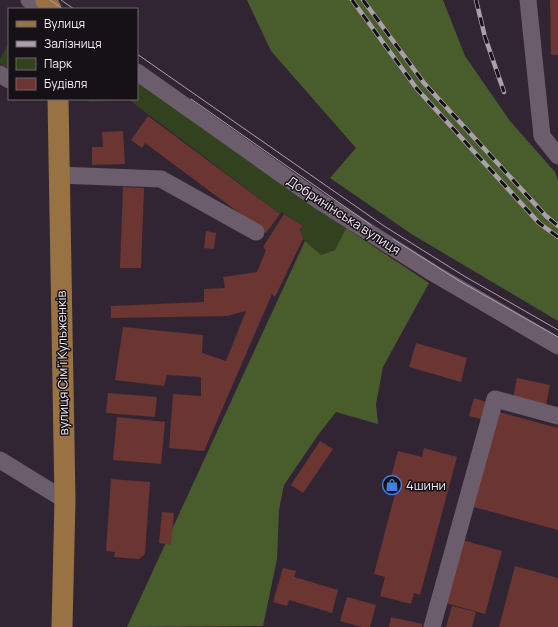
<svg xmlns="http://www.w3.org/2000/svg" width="558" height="627" viewBox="0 0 558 627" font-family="Manrope,sans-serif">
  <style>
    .green { fill: #33421e }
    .forest { fill: #495d2c }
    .building { fill: #6b3532 }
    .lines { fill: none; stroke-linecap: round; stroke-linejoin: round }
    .minor { stroke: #6c5d6d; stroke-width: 17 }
    .major { stroke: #987242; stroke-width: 21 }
    .tram { stroke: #aaa0ab; stroke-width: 1 }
    .rail-casing { stroke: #aaa0ab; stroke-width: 4.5 }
    .rail { stroke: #161017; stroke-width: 3; stroke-dasharray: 9; stroke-linecap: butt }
    .labels { text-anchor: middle; stroke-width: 3; stroke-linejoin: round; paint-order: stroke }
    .street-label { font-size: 13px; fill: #f3eaf4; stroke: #161017 }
    .poi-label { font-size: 13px; fill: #f3eaf4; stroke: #161017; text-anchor: start }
  </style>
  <rect width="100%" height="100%" fill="#322533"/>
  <!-- green -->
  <path class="green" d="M9 42V69L0 63V59Z
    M137 80 346 228 335 250 321 255 303 239 300 229 303 226 282 212 280 214 128 99 89 102V99H137Z"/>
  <!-- forest -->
  <path class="forest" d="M247 0H443L465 56 510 121 555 172 558 180V321L413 235 330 178 356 148 271 51Z
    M346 228 429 283 383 367 376 404 378 424 336 412 318 435 284 485 279 510 277 559 263 626 127 627 305 241 321 255 335 250Z"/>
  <!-- building -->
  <path class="building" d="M550 0H558V55H551Z
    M148 116 280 214 266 233 145 143 142 148 131 140Z
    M123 131 125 164 92 165V147H103L102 132Z
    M123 187 144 188 141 268H120Z
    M284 214 303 226 300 229 303 239 275 297 272 294 204 451 169 448 173 394 201 396V377L167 375 164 386 115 380 123 327 203 335 202 353 226 361 246 311 227 316 111 318V306L204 302V289L225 288 223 277 257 272 266 250 263 247Z
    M206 231 216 233 214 249 204 248Z
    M416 343 467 358 461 382 409 367Z
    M517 378 550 385 546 405 513 398Z
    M108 393 157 397 155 417 106 413Z
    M474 398 490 403 484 420 469 416Z
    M499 412 558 428V530L474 507Z
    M117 417 165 422 161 464 113 460Z
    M320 441 333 449 303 493 291 485Z
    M424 448 457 457 420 595 414 593 411 604 380 596 385 577 374 574 396 490 388 488 398 451 422 457Z
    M111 479 150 482 145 554 139 559 114 557 115 552 106 551Z
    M162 512 174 513 171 545 159 543Z
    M459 539 502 551 485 614 442 602Z
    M515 566 558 578V627H499Z
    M283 568 296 571 294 577 338 590 332 613 289 600 287 606 273 602Z
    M347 597 376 605 370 627H362L340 621Z
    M452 606 476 612 472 627H446Z
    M391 617 422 624V627H389Z"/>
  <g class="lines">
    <!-- minor -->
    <path class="minor" d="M29 0 45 9
      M528 0 542 136 558 156
      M137 72 318 200 433 273 558 346
      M0 74 9 80
      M58 175 161 179 256 232
      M0 460 65 500
      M432 627 495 399 558 416"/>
    <!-- major -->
    <path class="major" d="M46 0 51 9
      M58 99 65 500 62 627"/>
    <!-- tram -->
    <path class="tram" d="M50 0 63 9
      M61 0 74 9
      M137 54 384 226 464 276 558 330
      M191 99 371 225
      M393 239 461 282 558 337"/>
    <defs>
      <path id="rail" d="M352 0 417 89 539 223 558 237
        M363 0 424 83 546 216 558 226
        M476 0 485 37 504 92"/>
    </defs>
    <!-- rail casing -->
    <use href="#rail" class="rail-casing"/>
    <!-- rail -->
    <use href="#rail" class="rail"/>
  </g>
  <!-- icons -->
  <defs>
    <symbol id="shop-ring" viewBox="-11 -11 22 22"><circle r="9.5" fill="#161017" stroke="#3f7fe0" stroke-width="1.5"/><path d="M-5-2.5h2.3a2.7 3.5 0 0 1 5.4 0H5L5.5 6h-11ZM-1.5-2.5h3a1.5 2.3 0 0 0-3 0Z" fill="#3f7fe0"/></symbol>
  </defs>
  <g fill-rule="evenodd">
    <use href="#shop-ring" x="381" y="474" width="22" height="22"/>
  </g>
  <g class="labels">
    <!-- street labels -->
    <g class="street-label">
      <text transform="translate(344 215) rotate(33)" y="5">Добринінська вулиця</text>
      <text transform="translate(62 363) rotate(-91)" y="5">вулиця Сімʼї Кульженків</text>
    </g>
    <!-- poi labels -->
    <g class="poi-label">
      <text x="406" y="490">4шини</text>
    </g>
  </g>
  <!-- legend -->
  <rect x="8" y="8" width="130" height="92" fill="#161017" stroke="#6e676f"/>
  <rect x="16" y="21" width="20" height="6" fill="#987242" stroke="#6e676f"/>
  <text x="44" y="28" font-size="12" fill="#f3eaf4">Вулиця</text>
  <rect x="16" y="41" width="20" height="6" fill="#aaa0ab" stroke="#6e676f"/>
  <text x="44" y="48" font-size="12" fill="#f3eaf4">Залізниця</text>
  <rect x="16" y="58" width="20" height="12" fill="#33421e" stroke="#6e676f"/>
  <text x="44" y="68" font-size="12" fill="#f3eaf4">Парк</text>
  <rect x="16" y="78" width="20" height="12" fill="#6b3532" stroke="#6e676f"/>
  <text x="44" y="88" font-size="12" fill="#f3eaf4">Будівля</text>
</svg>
